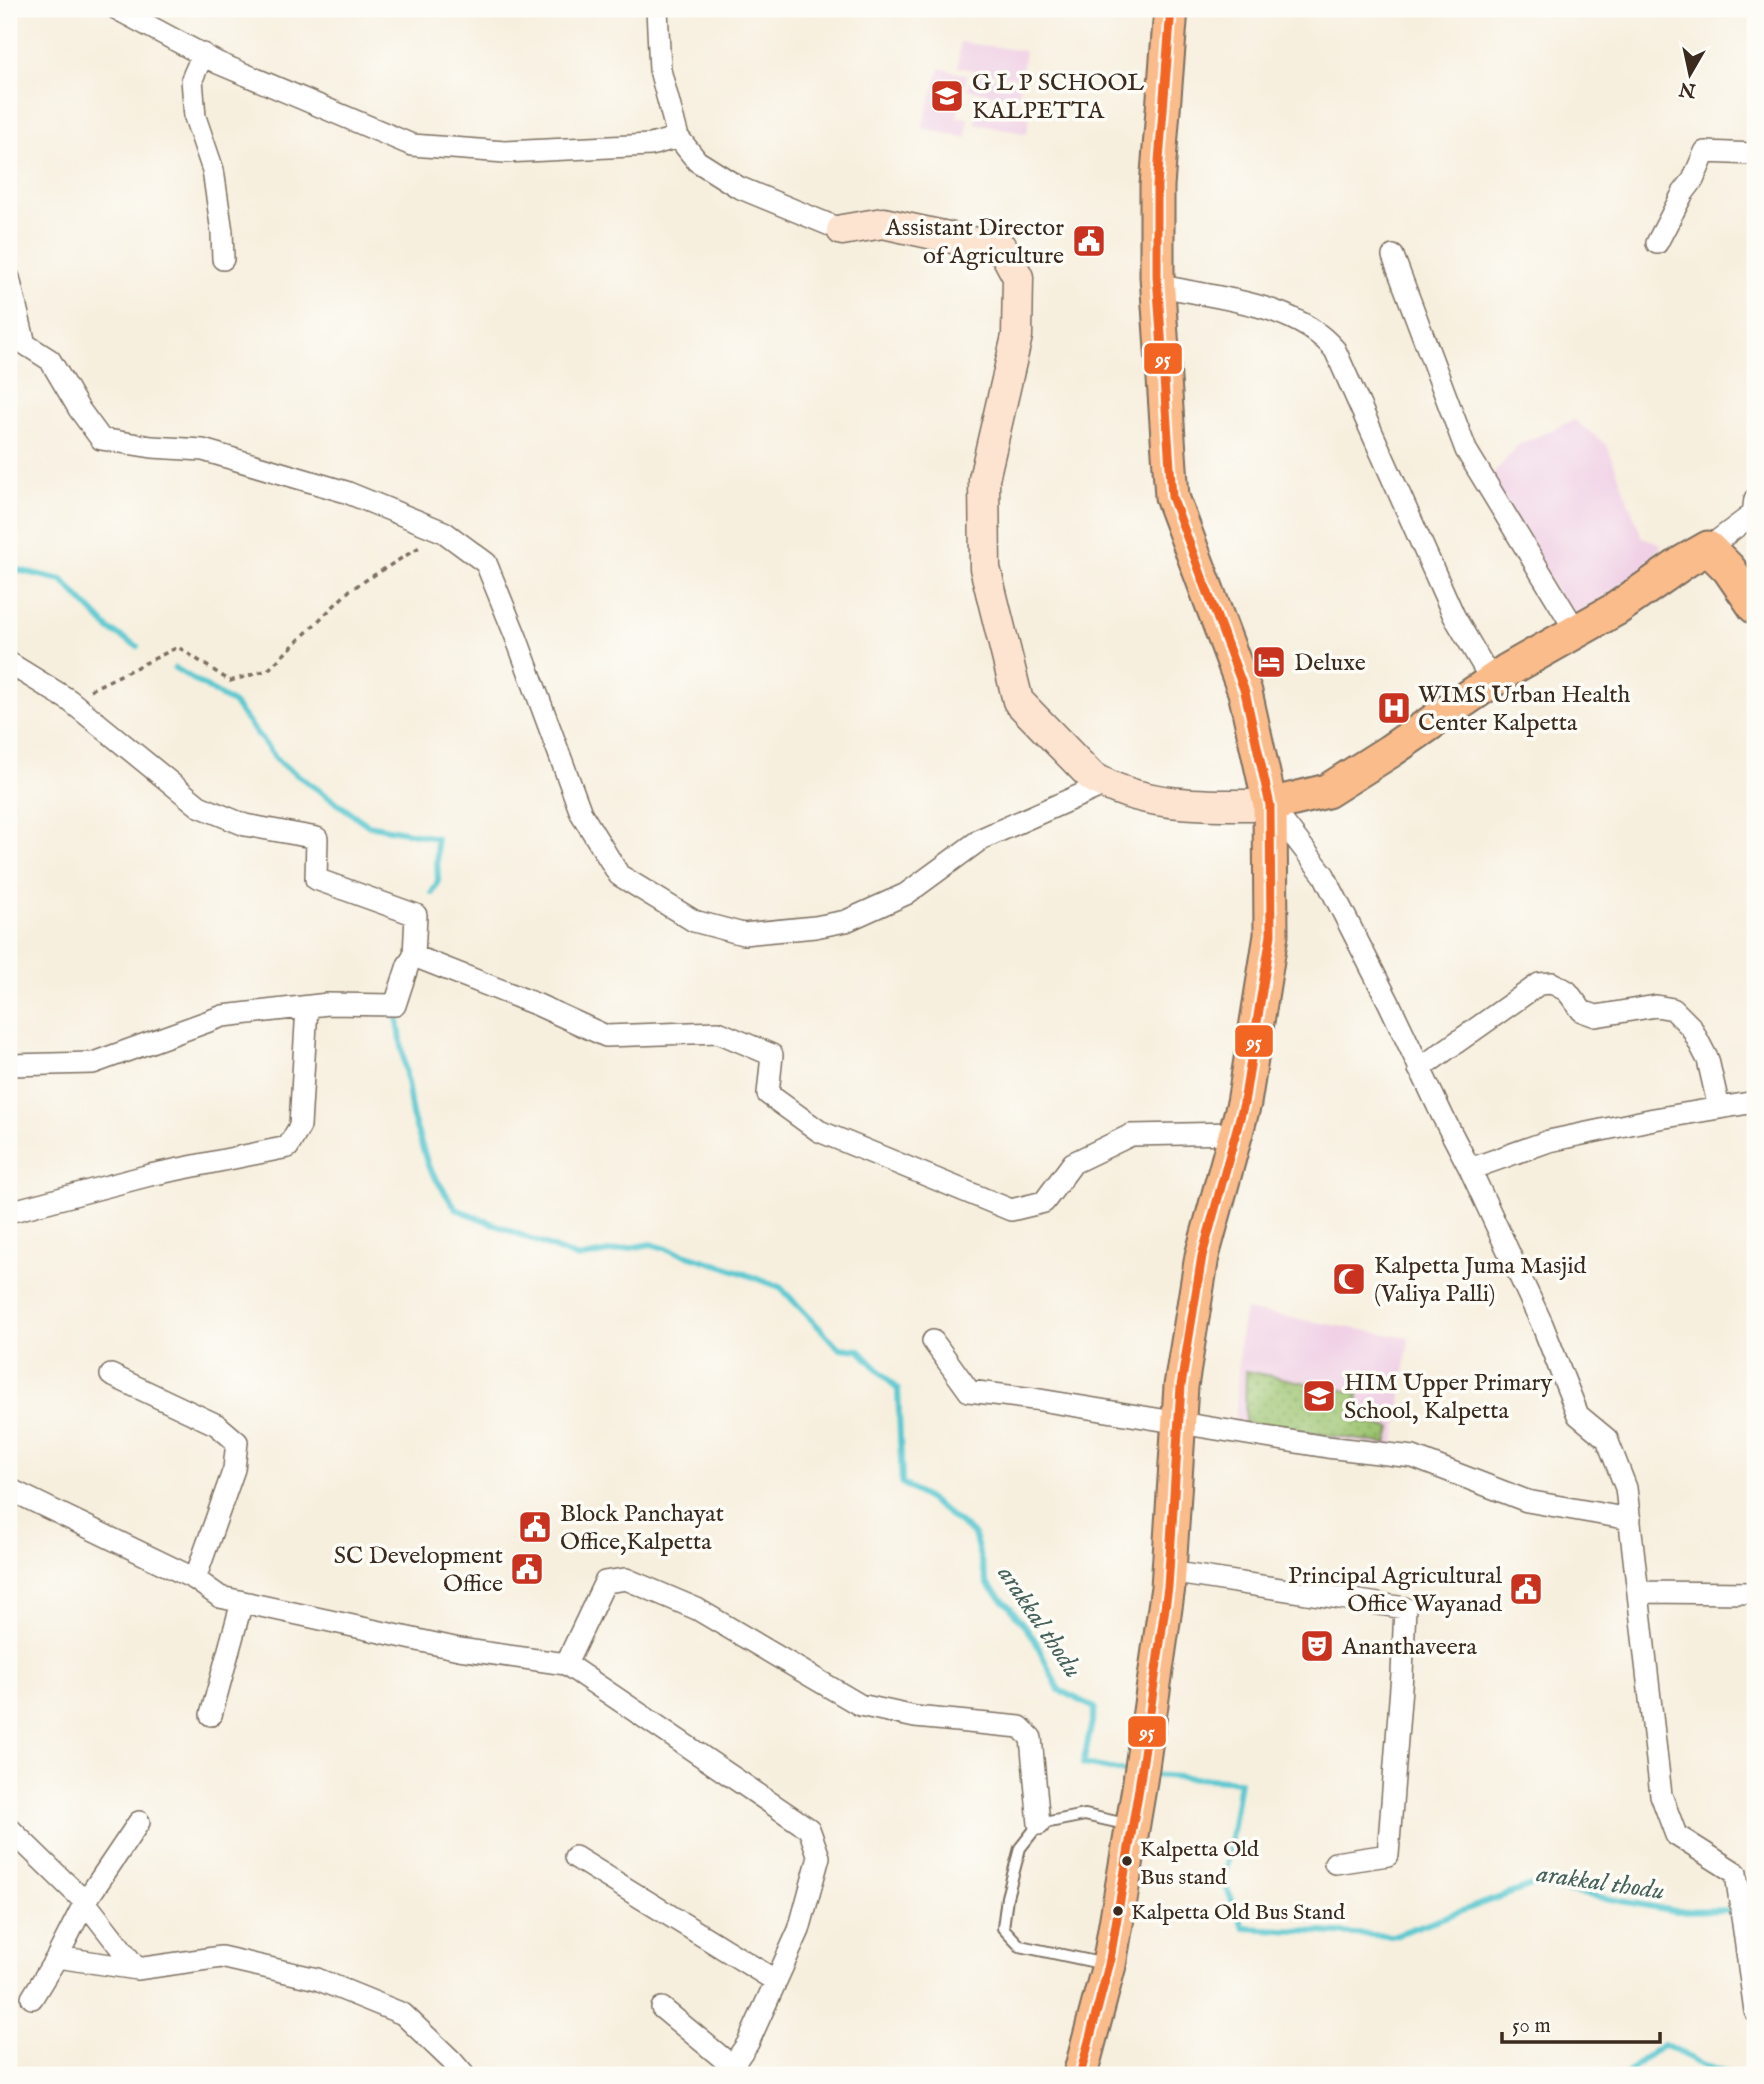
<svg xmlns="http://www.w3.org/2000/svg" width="1764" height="2084" viewBox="0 0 1764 2084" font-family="'IM FELL English',serif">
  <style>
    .built { fill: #f0d0e5 }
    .park { fill: url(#park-dots); stroke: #6a7646; stroke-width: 2 }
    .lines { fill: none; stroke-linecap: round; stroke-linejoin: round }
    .stream { stroke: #5bc8d0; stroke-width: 6 }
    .service-casing { stroke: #7d6f61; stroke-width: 14 }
    .minor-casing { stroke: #7d6f61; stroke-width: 24 }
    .secondary-casing { stroke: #7d6f61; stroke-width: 33 }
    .primary-casing { stroke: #7d6f61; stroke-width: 37 }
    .path { stroke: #7d6f61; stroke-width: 3.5; stroke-dasharray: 5 5; stroke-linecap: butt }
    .service { stroke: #fff; stroke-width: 10 }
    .minor { stroke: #fff; stroke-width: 21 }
    .secondary { stroke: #fde4d1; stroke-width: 30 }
    .primary { stroke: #fabc8b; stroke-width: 33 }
    .bus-1-casing { stroke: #fdfcf7; stroke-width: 14 }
    .bus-1 { stroke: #f26522; stroke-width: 9 }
    .bus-dot { fill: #3b2a1e; stroke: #fdfcf7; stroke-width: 2.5 }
    .labels { text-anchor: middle; stroke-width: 7; stroke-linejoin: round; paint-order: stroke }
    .bus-label { font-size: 22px; fill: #3b2a1e; stroke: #fdfcf7; text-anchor: start }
    .poi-label { font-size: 24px; fill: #3b2a1e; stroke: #fdfcf7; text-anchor: start }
    .water-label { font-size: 26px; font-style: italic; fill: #46615c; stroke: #fdfcf7 }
    .line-badge { stroke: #fdfcf7; stroke-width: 2.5 }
    .badge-label { font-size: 19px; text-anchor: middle; font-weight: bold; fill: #fff }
  </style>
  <defs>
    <pattern id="park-dots" width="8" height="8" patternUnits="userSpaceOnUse" patternTransform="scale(1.75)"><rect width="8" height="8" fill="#9ac26d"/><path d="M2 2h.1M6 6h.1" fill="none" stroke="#7f9e59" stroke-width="1.8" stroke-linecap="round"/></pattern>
  </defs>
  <rect width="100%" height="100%" fill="#fdfcf7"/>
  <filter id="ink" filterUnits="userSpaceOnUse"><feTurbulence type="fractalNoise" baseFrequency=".0143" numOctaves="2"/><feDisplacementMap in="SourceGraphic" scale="14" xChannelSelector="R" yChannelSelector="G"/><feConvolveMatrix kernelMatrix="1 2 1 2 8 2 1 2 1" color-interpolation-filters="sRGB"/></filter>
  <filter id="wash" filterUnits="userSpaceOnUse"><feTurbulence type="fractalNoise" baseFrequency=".00686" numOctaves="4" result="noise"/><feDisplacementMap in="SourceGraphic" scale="28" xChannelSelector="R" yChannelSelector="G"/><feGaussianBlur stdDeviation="1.57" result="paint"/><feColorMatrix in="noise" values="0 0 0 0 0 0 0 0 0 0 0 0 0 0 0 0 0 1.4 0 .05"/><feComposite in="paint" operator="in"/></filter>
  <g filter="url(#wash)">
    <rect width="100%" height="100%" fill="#f7efde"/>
    <!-- built -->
    <path class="built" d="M960 42 1025 51 1021 79 958 67Z
      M940 68 967 75 957 117 968 118 967 138 922 128Z
      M973 72 1020 83 1017 100 968 89Z
      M979 105 1029 117 1027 134 975 123Z
      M1574 420 1607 445 1642 537 1662 545 1642 569 1573 620 1490 478 1518 445Z
      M1245 1310 1409 1338 1394 1448 1235 1426 1240 1336Z"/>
    <!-- park -->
    <path class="park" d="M1246 1371 1358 1393V1421L1391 1428 1387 1444 1245 1423Z"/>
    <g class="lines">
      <!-- stream -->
      <path class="stream" d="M9 568 62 580 110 630 137 646
        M175 668 234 704 279 762 368 825 436 838 438 881 432 893
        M396 1007 412 1115 429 1168 456 1209 578 1258 651 1244 726 1267 780 1287 839 1348 859 1350 898 1390 902 1483 931 1501 974 1534 987 1584 1009 1606 1035 1640 1059 1690 1095 1708 1083 1764 1133 1773
        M1150 1775 1240 1781 1224 1882 1244 1928 1392 1936 1534 1885 1675 1911 1736 1910
        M1626 2075C1637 2064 1650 2053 1663 2045 1672 2046 1676 2050 1683 2054 1698 2063 1718 2072 1735 2075"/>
    </g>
  </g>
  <g filter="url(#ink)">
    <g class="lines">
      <defs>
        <path id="service" d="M1105 1964 1020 1946 1003 1928 1007 1897 1020 1848 1039 1824 1085 1815 1130 1825"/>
        <path id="minor" d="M117 9 218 63 412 145 505 152 651 145 678 137
          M657 9 660 70 678 137 697 161 738 187 842 230
          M203 54 192 79 195 117 213 170 222 232 223 259
          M1657 243 1683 193 1693 180 1705 152 1755 154
          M1393 256 1466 450 1576 631
          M9 278 25 344 50 360 79 409 101 439 152 447 203 450 346 492 444 532 486 563 516 637 581 813 619 875 694 921 743 934 815 927 846 921 906 894 981 839 1105 784
          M1157 288 1167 287C1222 299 1297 304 1335 350L1454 616 1492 681
          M1708 548 1753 514 1755 499
          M9 663 69 700 199 806 245 825 317 838 316 879 416 915 414 956 408 965 395 1005 328 1004 223 1016 93 1063 9 1065
          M1270 805 1324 875 1389 1003 1443 1117 1470 1169 1542 1324 1578 1415 1607 1439 1626 1488 1661 1795 1676 1835 1736 1873 1755 2011
          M414 956 538 1005 606 1036 718 1032 772 1055 768 1094 819 1131 1011 1210 1044 1202 1073 1163 1131 1135 1236 1133
          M1419 1069 1539 984 1552 983 1567 991 1582 1011 1596 1016 1656 1006 1673 1009 1691 1027 1708 1060 1719 1108
          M1470 1169 1549 1141 1654 1119 1755 1102
          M9 1212 150 1175 288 1147 300 1126 307 1007
          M933 1341 969 1391 1034 1399 1327 1447 1413 1457 1527 1501 1630 1519
          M111 1375 217 1425 237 1442 234 1469 195 1579
          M9 1489 195 1579 220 1597 459 1649 566 1664 809 1829 819 1857 799 1930 748 2043 726 2075
          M1169 1572 1405 1608 1402 1674 1388 1855 1335 1863
          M1638 1592 1755 1593
          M566 1664 605 1582 626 1579 697 1609 860 1705 915 1717 1020 1727 1031 1738 1039 1824
          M211 1715 242 1602
          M9 1828 85 1902 137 1969
          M575 1857 776 1981
          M57 1957 137 1969 221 1957 317 1979 403 2014 452 2061 464 2075
          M32 1998 57 1957 85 1902 139 1822
          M662 2008 732 2066"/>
        <path id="secondary" d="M842 230 883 223 1003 249 1018 277 1017 336 984 479 985 568 1018 701 1091 776C1144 809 1210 805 1270 805"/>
        <path id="primary" d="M1270 805 1327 791 1390 751 1508 670 1616 609 1685 561 1708 548 1729 569 1755 607
          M1080 2075 1109 1965 1139 1788 1168 1587 1181 1386 1202 1256 1244 1103 1271 935 1270 805 1245 692 1172 497 1157 276V186L1171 9"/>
      </defs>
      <!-- service casing -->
      <use href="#service" class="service-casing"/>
      <!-- minor casing -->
      <use href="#minor" class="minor-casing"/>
      <!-- secondary casing -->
      <use href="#secondary" class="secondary-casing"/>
      <!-- primary casing -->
      <use href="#primary" class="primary-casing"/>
      <!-- path -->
      <path class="path" d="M90 690 178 647 230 681 268 670 350 590 423 545"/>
      <!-- service -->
      <use href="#service" class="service"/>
      <!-- minor -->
      <use href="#minor" class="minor"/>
      <!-- secondary -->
      <use href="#secondary" class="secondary"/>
      <!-- primary -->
      <use href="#primary" class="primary"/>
      <defs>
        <path id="bus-1" d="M1080 2075 1109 1965 1139 1788 1168 1587 1181 1386 1202 1256 1244 1103 1271 935 1270 805 1245 692 1172 497 1157 276V186L1171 9"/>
      </defs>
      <!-- bus-1 casing -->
      <use href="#bus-1" class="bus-1-casing"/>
      <!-- bus-1 -->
      <use href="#bus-1" class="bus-1"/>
    </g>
  </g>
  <!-- icons -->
  <defs>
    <symbol id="school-square" viewBox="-11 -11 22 22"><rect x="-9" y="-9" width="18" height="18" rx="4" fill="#c8321e" stroke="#fdfcf7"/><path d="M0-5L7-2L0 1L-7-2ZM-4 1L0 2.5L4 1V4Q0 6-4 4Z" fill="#fff"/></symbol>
    <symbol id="civic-square" viewBox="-11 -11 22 22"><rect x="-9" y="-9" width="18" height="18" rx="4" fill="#c8321e" stroke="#fdfcf7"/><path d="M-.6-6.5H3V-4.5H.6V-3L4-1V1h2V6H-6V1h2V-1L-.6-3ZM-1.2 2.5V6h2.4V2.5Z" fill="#fff"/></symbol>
    <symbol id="hotel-square" viewBox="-11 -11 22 22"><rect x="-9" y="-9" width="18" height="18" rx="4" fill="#c8321e" stroke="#fdfcf7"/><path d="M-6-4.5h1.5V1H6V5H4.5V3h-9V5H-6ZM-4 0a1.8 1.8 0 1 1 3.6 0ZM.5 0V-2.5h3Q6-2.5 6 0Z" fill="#fff"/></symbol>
    <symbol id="hospital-square" viewBox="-11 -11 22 22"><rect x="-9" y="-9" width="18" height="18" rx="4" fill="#c8321e" stroke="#fdfcf7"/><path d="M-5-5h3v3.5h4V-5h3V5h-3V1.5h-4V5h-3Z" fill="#fff"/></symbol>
    <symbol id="mosque-square" viewBox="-11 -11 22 22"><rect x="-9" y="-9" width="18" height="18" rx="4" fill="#c8321e" stroke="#fdfcf7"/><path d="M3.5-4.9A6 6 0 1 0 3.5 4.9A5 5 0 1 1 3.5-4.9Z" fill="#fff"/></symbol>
    <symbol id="theatre-square" viewBox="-11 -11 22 22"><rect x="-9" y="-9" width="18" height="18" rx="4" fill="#c8321e" stroke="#fdfcf7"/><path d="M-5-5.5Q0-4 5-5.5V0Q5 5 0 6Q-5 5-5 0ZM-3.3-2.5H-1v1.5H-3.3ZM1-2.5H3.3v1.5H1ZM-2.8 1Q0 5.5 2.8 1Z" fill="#fff"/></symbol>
  </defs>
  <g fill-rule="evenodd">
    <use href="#school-square" x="928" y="77" width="38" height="38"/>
    <use href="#civic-square" x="1070" y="222" width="38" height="38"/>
    <use href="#hotel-square" x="1250" y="643" width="38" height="38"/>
    <use href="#hospital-square" x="1375" y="689" width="38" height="38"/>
    <use href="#mosque-square" x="1330" y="1260" width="38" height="38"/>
    <use href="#school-square" x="1300" y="1377" width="38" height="38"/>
    <use href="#civic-square" x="516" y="1508" width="38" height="38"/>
    <use href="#civic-square" x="508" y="1550" width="38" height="38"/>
    <use href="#civic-square" x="1507" y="1570" width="38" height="38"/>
    <use href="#theatre-square" x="1298" y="1627" width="38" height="38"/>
  </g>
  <!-- markers -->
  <g class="bus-dot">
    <circle cx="1127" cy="1861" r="6"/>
    <circle cx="1118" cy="1911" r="6"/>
  </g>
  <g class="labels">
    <!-- bus labels -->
    <g class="bus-label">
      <text x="1140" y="1856">Kalpetta Old<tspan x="1140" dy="28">Bus stand</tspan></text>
      <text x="1131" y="1919">Kalpetta Old Bus Stand</text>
    </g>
    <!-- poi labels -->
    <g class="poi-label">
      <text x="972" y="90">G L P SCHOOL<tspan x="972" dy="28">KALPETTA</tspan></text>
      <text x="1064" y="235" text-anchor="end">Assistant Director<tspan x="1064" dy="28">of Agriculture</tspan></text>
      <text x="1294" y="670">Deluxe</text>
      <text x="1418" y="702">WIMS Urban Health<tspan x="1418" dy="28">Center Kalpetta</tspan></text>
      <text x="1374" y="1273">Kalpetta Juma Masjid<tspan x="1374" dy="28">(Valiya Palli)</tspan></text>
      <text x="1344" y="1390">HIM Upper Primary<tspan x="1344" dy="28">School, Kalpetta</tspan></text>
      <text x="560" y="1521">Block Panchayat<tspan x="560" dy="28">Office,Kalpetta</tspan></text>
      <text x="503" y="1563" text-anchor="end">SC Development<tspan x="503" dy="28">Office</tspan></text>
      <text x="1502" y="1583" text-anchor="end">Principal Agricultural<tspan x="1502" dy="28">Office Wayanad</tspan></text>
      <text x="1342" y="1654">Ananthaveera</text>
    </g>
    <!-- water labels -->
    <g class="water-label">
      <text transform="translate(1041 1621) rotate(56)" y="9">arakkal thodu</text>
      <text transform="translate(1601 1881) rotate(8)" y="9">arakkal thodu</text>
    </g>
  </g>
  <g class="line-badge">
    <rect x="1143" y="342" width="40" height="33" rx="7" fill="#f26522"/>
    <rect x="1234" y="1024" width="40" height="34" rx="7" fill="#f26522"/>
    <rect x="1127" y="1715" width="40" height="33" rx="7" fill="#f26522"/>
  </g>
  <g class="badge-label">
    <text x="1163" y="365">95</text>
    <text x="1254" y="1048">95</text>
    <text x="1147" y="1738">95</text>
  </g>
  <!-- margin -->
  <rect width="1764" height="2084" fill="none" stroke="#fdfcf7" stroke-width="35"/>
  <!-- north arrow -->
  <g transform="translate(1690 74) rotate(189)" stroke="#fdfcf7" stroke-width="5" paint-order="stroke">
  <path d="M0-5L12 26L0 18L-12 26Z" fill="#3b2a1e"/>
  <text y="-10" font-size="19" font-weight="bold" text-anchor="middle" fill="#3b2a1e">N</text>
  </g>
  <!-- scale -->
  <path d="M1502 2032v10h158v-10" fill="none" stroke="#3b2a1e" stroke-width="3.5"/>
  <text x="1512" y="2032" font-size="21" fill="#3b2a1e" stroke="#fdfcf7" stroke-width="5" paint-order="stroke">50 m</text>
</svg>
